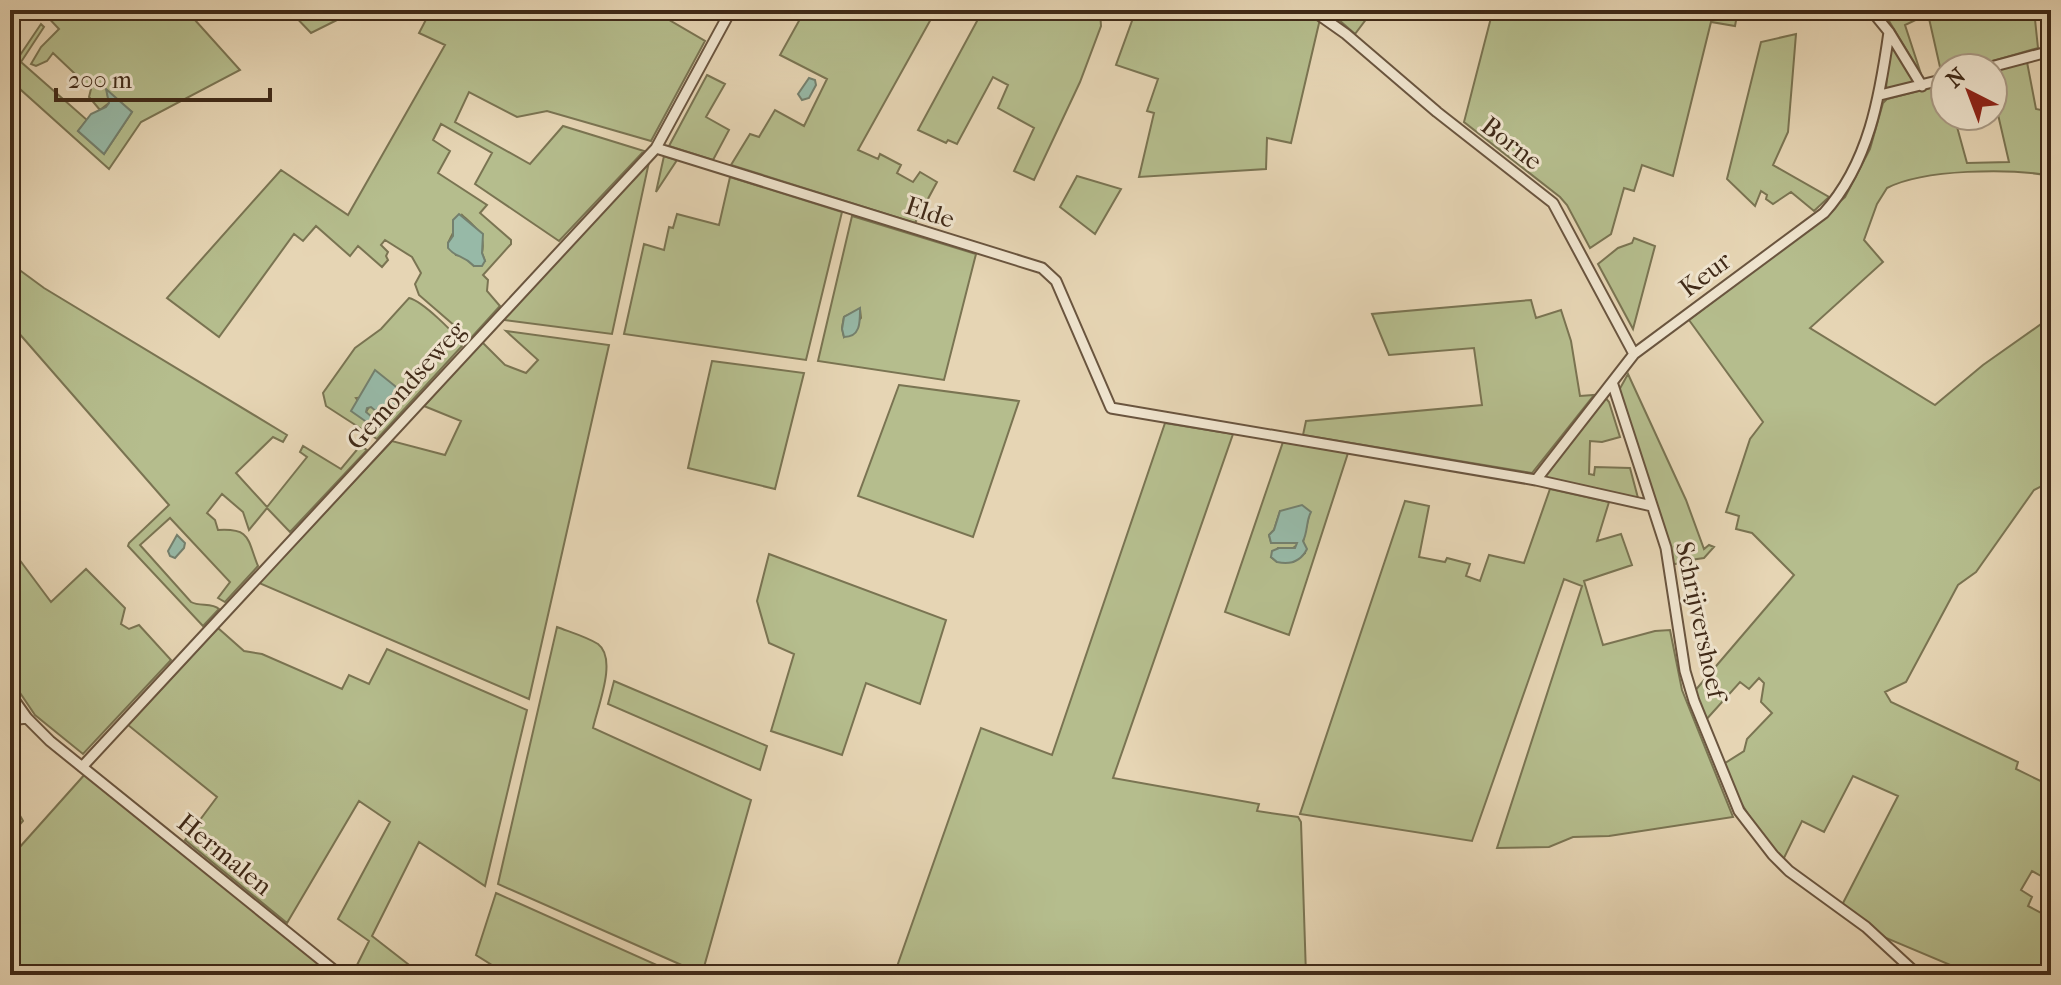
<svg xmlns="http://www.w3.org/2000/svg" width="2061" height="985" viewBox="0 0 2061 985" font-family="'IM FELL French Canon',serif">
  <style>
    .green { fill: #b5bd8d; stroke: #7a7452; stroke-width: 2; fill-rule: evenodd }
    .water { fill: #97b9a7; stroke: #74806e; stroke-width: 2 }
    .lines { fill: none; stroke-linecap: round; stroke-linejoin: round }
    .street-casing { stroke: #6a553f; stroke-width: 13 }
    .street { stroke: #efe4ce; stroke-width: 9 }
    .labels { text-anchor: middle; stroke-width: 6; stroke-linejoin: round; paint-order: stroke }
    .street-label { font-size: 26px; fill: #402a18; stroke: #efe4ce }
  </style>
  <rect width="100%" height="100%" fill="#e6d5b4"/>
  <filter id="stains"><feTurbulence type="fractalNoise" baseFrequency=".0025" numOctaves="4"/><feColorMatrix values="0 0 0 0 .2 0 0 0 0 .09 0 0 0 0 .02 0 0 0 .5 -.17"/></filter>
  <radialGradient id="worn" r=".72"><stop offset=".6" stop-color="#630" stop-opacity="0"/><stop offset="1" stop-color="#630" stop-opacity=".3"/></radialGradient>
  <!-- green -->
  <path class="green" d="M41 10H186L240 70 141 122 109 169 12 82 10 84V70L41 24 44 27 21 62 87 120 78 131 104 154 132 112 107 91 109 103 100 110 89 97 91 89 53 53 47 61 36 66 31 64 41 47 59 29Z
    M289 10H357L311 33Z
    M431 10H652L705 41 651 141 547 111 517 117 469 92 455 122 530 164 563 126 644 151 559 241 475 184 492 153 441 124 433 140 450 151 438 173 487 205 480 213 511 240V244L483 275 488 280 487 291 500 306 470 339 419 295 415 284 421 273 412 257 385 240 381 245 388 252 386 256 388 260 382 267 358 246 350 256 316 226 303 241 294 234 219 337 167 298 281 170 348 215 445 45 419 33ZM462 215C475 227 486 234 482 253L485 261 474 266 464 256 456 255 448 243Z
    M805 10H936L858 150 878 159 880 154 901 165 897 173 913 182 920 172 937 182 915 223 731 165 750 134 759 137 775 110 804 126 827 79 780 55Z
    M983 10H1100L1101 26 1080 82 1034 180 1014 171 1034 128 998 108 1008 85 993 77 957 144 948 140 946 143 918 130Z
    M1136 10H1302L1320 19 1291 143 1267 138 1266 169 1139 177 1154 113 1147 111 1158 79 1116 65Z
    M1349 10H1367L1370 14 1355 34 1339 20Z
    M1493 10H1738L1735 26 1711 22 1673 176 1642 165 1634 191 1624 188 1611 234 1590 248 1567 205 1560 197 1464 122Z
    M1899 10 1901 15 1905 10H2034L2038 48 1969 68H1945V75L1942 76 1928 14 1905 25 1921 74 1883 11Z
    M1796 34 1788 132 1773 165 1829 197 1814 211 1791 192 1773 204 1766 199 1767 195 1761 191 1755 206 1727 179 1761 42Z
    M1889 37 1916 82 1886 91Z
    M2027 62 2036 109 2051 112V176C2010 168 1924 169 1887 188L1877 204 1864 240 1883 262 1810 328 1935 405 1983 365 2051 317V476L2042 486 2034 490 1976 572 1958 585 1906 682 1885 692 1891 702 2018 762 2016 769 2051 786V867L2047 865 2041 876 2032 871 2021 890 2032 897 2028 906 2051 918V960L2043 975H1974L1886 938 1842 905 1898 796 1853 776 1824 832 1802 821 1783 860C1756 828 1738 803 1722 765L1744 751 1747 739 1772 713 1761 702 1764 683 1759 678 1749 689 1740 682 1704 722 1693 693 1794 575 1752 533 1736 529 1739 516 1726 512 1750 439 1763 422 1689 320 1804 232 1845 197 1870 149 1883 103 1887 99 1945 84V116H1954L1967 163 2009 162 1993 93V71Z
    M707 75 725 84 706 117 729 130 713 160 669 146Z
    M664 156 677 160 656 192Z
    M649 162 612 334 505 320 504 318Z
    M1077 176 1121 189 1095 234 1060 207Z
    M730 177 842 212 806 360 624 334 644 244 664 250 669 227 673 228 677 214 719 225Z
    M852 216 976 254 944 380 818 361ZM860 309 861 318 844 337 842 328 844 317Z
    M1634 238 1655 246 1633 329 1598 264 1618 248 1632 243Z
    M10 263 44 288 287 435 283 442 273 437 236 473 267 507 307 457 300 452 303 446 341 469 360 446 367 450 290 532 267 508 249 530 243 512 222 494 207 513 215 520 218 530C251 528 247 539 258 566L225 602 218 598 230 582 170 518 140 545 191 602C200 607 212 602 219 609L203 626 128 546 129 543 169 505 10 323Z
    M409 298C422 301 457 334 462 346L377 439 326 406 323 393 355 348 381 329ZM405 393 369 407 366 412 356 398Z
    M1531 300 1536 318 1561 310 1571 341 1580 396 1594 395 1532 473 1303 435 1306 421 1482 405 1474 348 1389 355 1372 314Z
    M506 331 609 345 529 699 259 583 392 441 445 455 461 421 424 406 482 342 505 365 526 373 538 360Z
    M712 361 804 373 775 489 688 468Z
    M1628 374 1686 500 1704 549 1709 545 1714 547 1704 558 1683 561 1673 565 1661 517 1618 392Z
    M899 385 1019 401 973 537 858 496Z
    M1604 396 1609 402 1620 437 1602 442 1590 441 1589 474 1594 475 1595 467 1630 468 1638 498 1546 480 1542 476Z
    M1165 423 1233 434 1113 778 1259 804 1257 811 1298 817 1301 822 1306 975H894L981 728 1052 755Z
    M1283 442 1348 453 1289 635 1225 612ZM1280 511 1309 515 1303 542 1305 553 1293 562H1277L1271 557 1278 548H1293L1297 545 1296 541 1271 542 1269 535 1274 530Z
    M1550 489 1609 502 1597 541 1621 534 1632 565 1584 581 1603 645 1655 631 1670 630 1682 690 1733 817 1609 836 1573 837 1549 847 1497 848 1582 586 1564 579 1472 841 1300 814 1405 501 1429 506 1419 557 1445 562 1447 558 1470 564 1466 576 1480 581 1489 555 1524 563Z
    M10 547 51 602 86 569 125 608 121 624 129 629 139 625 171 660 83 754 35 715 10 678Z
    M769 554 946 620 920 704 866 683 842 755 771 731 794 654 769 643 757 601Z
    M557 627C570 632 587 637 598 644 618 659 597 708 593 728L751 800 702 974 498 884Z
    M218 628 244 651 262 654 342 689 349 675 369 684 387 649 527 710 485 886 419 842 372 936 422 975H352L369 941 338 919 390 822 359 801 287 923 185 840 217 797 128 725Z
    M614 681 767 746 760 770 608 704Z
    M86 773 332 975H10V858Z
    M10 798 23 821 10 836Z
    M496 893 668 970 667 975H508L476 955Z"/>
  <!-- water -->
  <path class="water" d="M809 78 815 80 816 85 809 98 802 100 798 94Z
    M106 89 132 112 104 154 78 131 91 114 106 107 109 103Z
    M459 214 483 234 482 253 485 261 482 266H474C462 254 456 258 448 248V243L453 236V220Z
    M860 308C860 321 861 337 844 337L842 329 844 317Z
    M375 370 405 394 383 417 371 407 367 408 366 412 379 423 375 428 351 411Z
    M1302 505 1311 512C1306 521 1308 531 1303 541L1307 549C1301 561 1290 565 1277 562L1271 557 1272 551 1279 548H1295L1297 543H1271L1269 535 1274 530 1280 511Z
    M177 535 185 543 184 548 175 558 170 556 168 551Z"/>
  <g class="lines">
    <defs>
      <path id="street" d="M1312 10 1346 34 1437 112 1553 203 1634 354
        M1871 10 1889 32 1922 86
        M1987 68 2051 51
        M1880 95 1945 79
        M656 148 1042 268 1056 281 1111 408 1536 480 1652 506
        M1613 385 1666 548 1685 671 1694 701 1739 811 1773 855 1789 871 1866 927 1918 975
        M1536 480 1634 354 1824 213C1869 163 1880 96 1889 32
        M10 694 27 718 50 741 340 975
        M10 720 27 718
        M82 767 656 148 731 10"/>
    </defs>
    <!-- street casing -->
    <use href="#street" class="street-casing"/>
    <!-- street -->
    <use href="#street" class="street"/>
  </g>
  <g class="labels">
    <!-- street labels -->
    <g class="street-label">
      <text transform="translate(1512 143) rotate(38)" y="9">Borne</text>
      <text transform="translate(930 212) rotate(18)" y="9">Elde</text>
      <text transform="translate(1705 274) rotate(-37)" y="9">Keur</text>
      <text transform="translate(406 385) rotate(-48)" y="9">Gemondseweg</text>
      <text transform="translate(1701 620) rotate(78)" y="9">Schrijvershoef</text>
      <text transform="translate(225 854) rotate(39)" y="9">Hermalen</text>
    </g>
  </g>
  <!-- margin -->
  <rect width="2061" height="985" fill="none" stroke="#e6d5b4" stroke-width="40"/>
  <rect x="12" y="12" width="2037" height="961" fill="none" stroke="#402a18" stroke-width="4"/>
  <rect x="20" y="20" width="2021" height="945" fill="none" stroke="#402a18" stroke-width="2"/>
  <!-- north arrow -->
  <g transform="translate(1969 92) rotate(318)"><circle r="38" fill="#efe4ce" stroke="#a99a85" stroke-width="2"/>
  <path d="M0-6L14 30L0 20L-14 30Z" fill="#8f2418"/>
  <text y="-12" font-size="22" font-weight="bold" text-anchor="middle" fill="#402a18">N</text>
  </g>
  <!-- scale -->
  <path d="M56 88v12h214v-12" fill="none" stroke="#402a18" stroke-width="4"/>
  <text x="68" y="88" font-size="24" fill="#402a18" stroke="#efe4ce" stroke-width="6" paint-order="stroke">200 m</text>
  <rect width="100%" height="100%" filter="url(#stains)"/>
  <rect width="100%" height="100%" fill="url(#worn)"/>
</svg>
